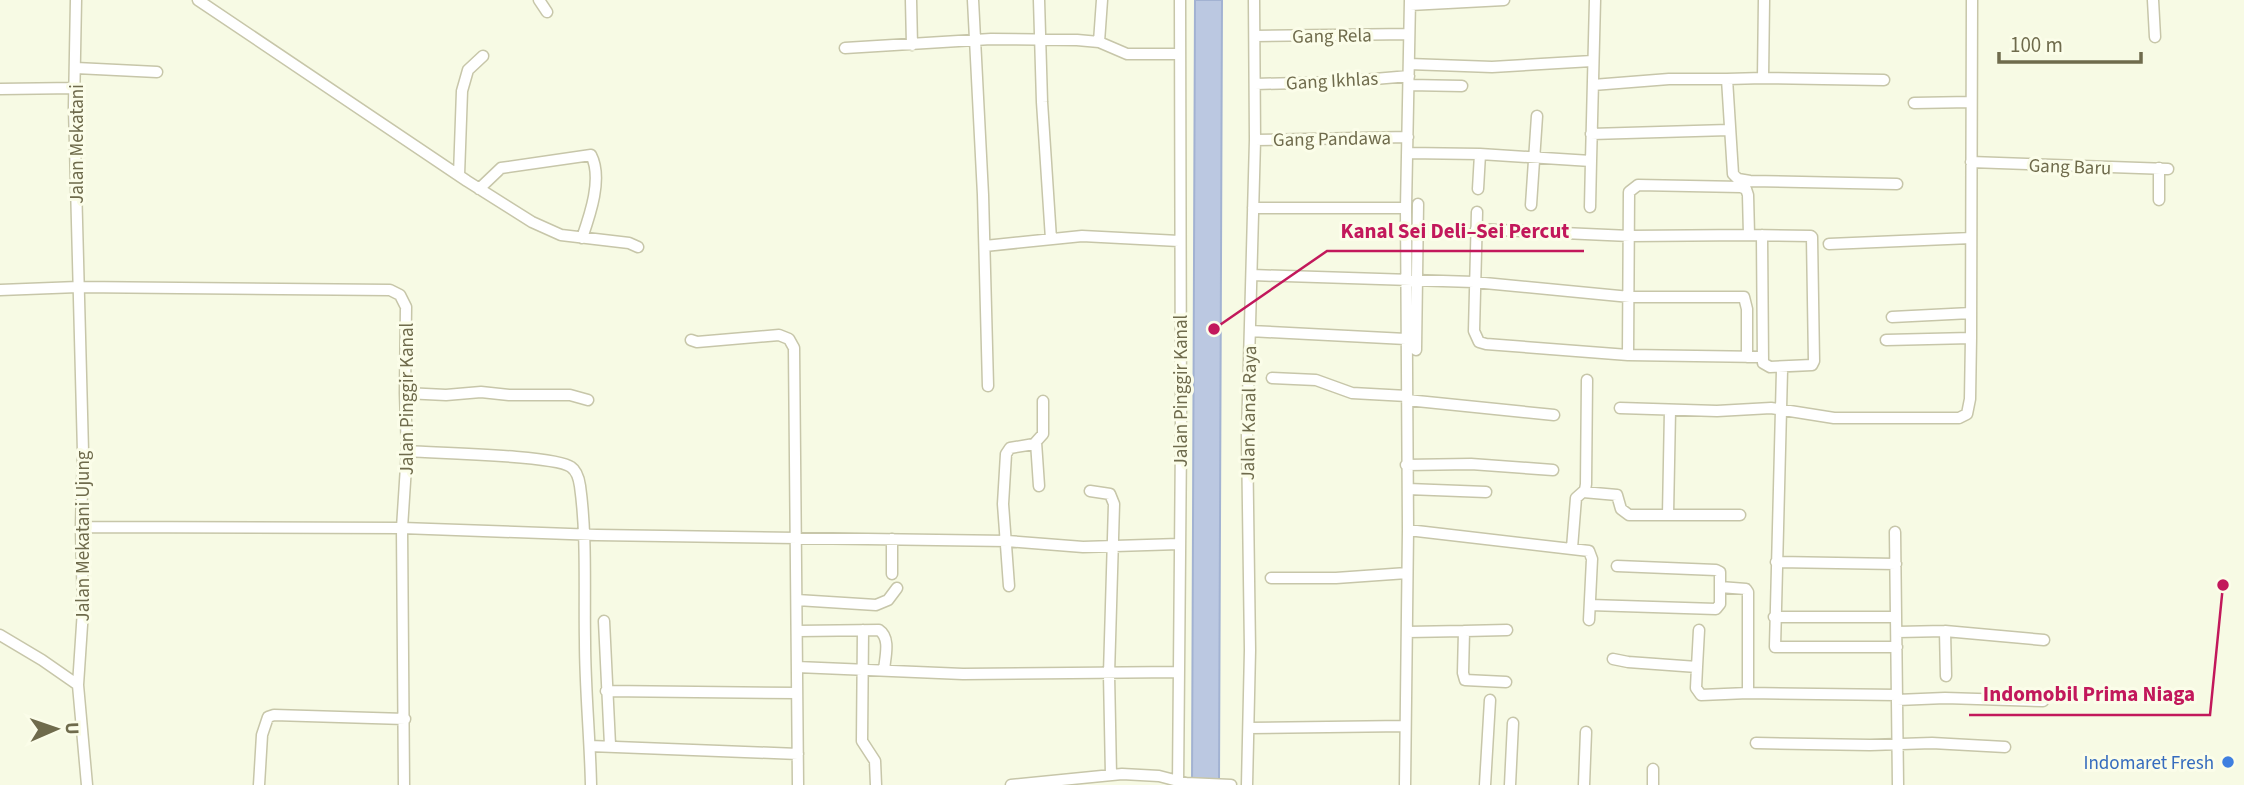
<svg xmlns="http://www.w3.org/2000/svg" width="2244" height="785" viewBox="0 0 2244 785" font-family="'Source Sans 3',sans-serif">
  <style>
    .water { fill: #bbc8e1; stroke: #a2b2d2; stroke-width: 2 }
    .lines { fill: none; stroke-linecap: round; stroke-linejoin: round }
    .minor-casing { stroke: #c7c6a9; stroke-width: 13 }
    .minor { stroke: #fff; stroke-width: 10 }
    .shop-dot { fill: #3f7fe0; stroke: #fbfde9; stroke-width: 2.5 }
    .labels { text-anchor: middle; stroke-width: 6; stroke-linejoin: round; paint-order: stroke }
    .street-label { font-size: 19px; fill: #6f6b4c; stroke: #fbfde9 }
    .shop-label { font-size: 19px; fill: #366cbe; stroke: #fbfde9; text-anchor: end }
    .leader { fill: none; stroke: #c2185b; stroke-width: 2.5 }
    .callout-dot { fill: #c2185b; stroke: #fbfde9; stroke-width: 2.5 }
    .callout-label { font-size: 21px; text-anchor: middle; font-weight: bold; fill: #c2185b; stroke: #fbfde9; stroke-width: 6; stroke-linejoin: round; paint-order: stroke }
  </style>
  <rect width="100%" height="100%" fill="#f7fae4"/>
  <!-- water -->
  <path class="water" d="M1195 0H1222L1219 785H1192Z"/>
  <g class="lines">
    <defs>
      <path id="minor" d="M76 0 74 107 83 452 81 527 83 610 78 685 87 785
        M198 0 467 181 532 222 561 235 629 243 638 247
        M539 0 547 12
        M911 0 912 45
        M973 0 983 195 988 386
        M1039 0 1042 102 1051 239
        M1764 0 1763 78 1727 79 1733 174 1738 179 1750 181 1897 184
        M2153 0 2155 37
        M1410 5 1504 0
        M1255 36 1409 34
        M1099 42 1102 0
        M845 48 991 39 1077 40 1099 42 1127 54H1179
        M1409 64 1492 67 1592 61
        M76 68 157 72
        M1763 78 1884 80
        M1255 84 1340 82 1409 76
        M1409 85 1462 86
        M1593 85 1669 79H1727
        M0 89 76 88
        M1914 103 1971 102
        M1591 134 1729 130
        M1255 140 1408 137
        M1407 153 1480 154
        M1971 162 2168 169
        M2159 168V200
        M459 175 462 91 468 70 483 56
        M479 189 501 168 591 155C603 178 590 215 582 238
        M1478 189 1480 154 1591 161 1595 0
        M1531 205 1537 116
        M1590 207 1591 161
        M1253 208H1406
        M1477 212 1474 331 1479 342 1486 344 1628 355
        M1476 229 1630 236 1749 235
        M1762 235 1763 363 1770 367 1812 365 1814 361 1812 237 1811 236 1749 235 1748 195 1746 189 1741 187 1638 185 1629 192 1628 355 1763 357
        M1829 244 1971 238
        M985 246 1082 236 1179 241
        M1252 275 1474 282 1630 297H1744L1747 309V357
        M0 290 78 287 390 290 400 295 406 307 405 393 407 451 402 528 404 785
        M1892 317 1971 313
        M1250 331 1406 339
        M691 340 697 342 779 335 789 339 794 348 798 785
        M1886 340 1971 338
        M1416 350 1418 204
        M1782 370 1775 647H1897
        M1272 378 1316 380 1352 393 1407 396
        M405 393 446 395 481 392 509 395H570L588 400
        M1407 400 1554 415
        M1620 408 1717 411 1771 408 1834 418H1959L1967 414 1970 399 1971 338 1972 0
        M1036 442 1039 486
        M407 451C434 453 556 455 571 467 577 471 579 479 580 486 587 536 584 590 585 641 585 689 590 737 591 785
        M1406 465 1471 464 1553 470
        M1408 489 1486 492
        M1090 491 1110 494 1114 504 1109 674 1111 775
        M1583 492 1617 495 1621 509 1629 515H1740
        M1668 515 1670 410
        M81 527 402 528 597 535 1007 541 1083 547 1179 544
        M1408 530 1589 551 1592 559 1589 620
        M1895 532 1898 785
        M892 539V574
        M1572 548 1576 498 1585 490 1586 484 1587 380
        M1776 562 1896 564
        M1617 566 1716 570 1720 572V587L1746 589 1748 592V693
        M1271 578H1336L1407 573
        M1009 586 1003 504 1006 454 1010 448 1034 444 1043 434V401
        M797 600 876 605 888 600 897 588
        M1590 605 1716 609 1720 604V587
        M1774 617H1896
        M604 621 610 745
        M863 630 862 741 875 761 876 785
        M798 631 879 630C891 638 885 657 884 670
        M1464 631 1507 630
        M1945 631 1946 676
        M1407 632 1464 631 1463 673 1465 680 1506 682
        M1897 632 1945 631 2044 640
        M0 635 42 660 78 685
        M1613 659 1628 662 1697 667 1696 688 1701 695 1748 693 1897 695
        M797 667 963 674 1179 672
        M1697 667 1699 630
        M606 691 797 693
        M1897 700 1945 698 2043 701
        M1249 728 1405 726
        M1756 743 1870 745 1932 743 2005 747
        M590 746 798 754
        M259 785 262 735 268 717 274 715 405 719
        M1011 785 1122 774 1159 776 1186 783 1231 785
        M1178 785 1181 438 1180 0
        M1247 785 1250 650 1247 435 1255 140 1254 0
        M1405 785 1408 530 1406 208 1410 0
        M1485 785 1490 700
        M1510 785 1513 723
        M1584 785 1586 732
        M1653 785V769"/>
    </defs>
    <!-- minor casing -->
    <use href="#minor" class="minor-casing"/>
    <!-- minor -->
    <use href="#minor" class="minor"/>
  </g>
  <!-- markers -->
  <circle class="shop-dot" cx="2228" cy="762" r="7"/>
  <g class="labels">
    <!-- street labels -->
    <g class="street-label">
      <text transform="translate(1332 35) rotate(-1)" y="7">Gang Rela</text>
      <text transform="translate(1332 80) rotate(-3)" y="7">Gang Ikhlas</text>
      <text transform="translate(1332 138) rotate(-1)" y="7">Gang Pandawa</text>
      <text transform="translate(76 144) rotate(-90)" y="7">Jalan Mekatani</text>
      <text transform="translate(2070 166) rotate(2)" y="7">Gang Baru</text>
      <text transform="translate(1180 391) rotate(-90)" y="7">Jalan Pinggir Kanal</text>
      <text transform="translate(406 399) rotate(-90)" y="7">Jalan Pinggir Kanal</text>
      <text transform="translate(1248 413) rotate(-89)" y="7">Jalan Kanal Raya</text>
      <text transform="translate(82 536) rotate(-90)" y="7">Jalan Mekatani Ujung</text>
    </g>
    <!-- shop labels -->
    <g class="shop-label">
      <text x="2214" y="769">Indomaret Fresh</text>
    </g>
  </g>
  <!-- callouts -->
  <path class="leader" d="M1214 329L1327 251H1584M2223 585L2210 715H1969"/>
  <g class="callout-dot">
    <circle cx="1214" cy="329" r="7"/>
    <circle cx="2223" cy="585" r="7"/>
  </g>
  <g class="callout-label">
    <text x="1455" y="238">Kanal Sei Deli–Sei Percut</text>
    <text x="2089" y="701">Indomobil Prima Niaga</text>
  </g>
  <!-- north arrow -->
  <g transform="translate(56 729) rotate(88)" stroke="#fbfde9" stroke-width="5" paint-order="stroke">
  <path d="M0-5L12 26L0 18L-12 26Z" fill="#6f6b4c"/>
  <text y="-10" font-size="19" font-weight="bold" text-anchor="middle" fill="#6f6b4c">U</text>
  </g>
  <!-- scale -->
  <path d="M1999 52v10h142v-10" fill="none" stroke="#6f6b4c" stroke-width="3.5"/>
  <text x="2010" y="52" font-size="21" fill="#6f6b4c" stroke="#fbfde9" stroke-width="5" paint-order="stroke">100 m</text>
</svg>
